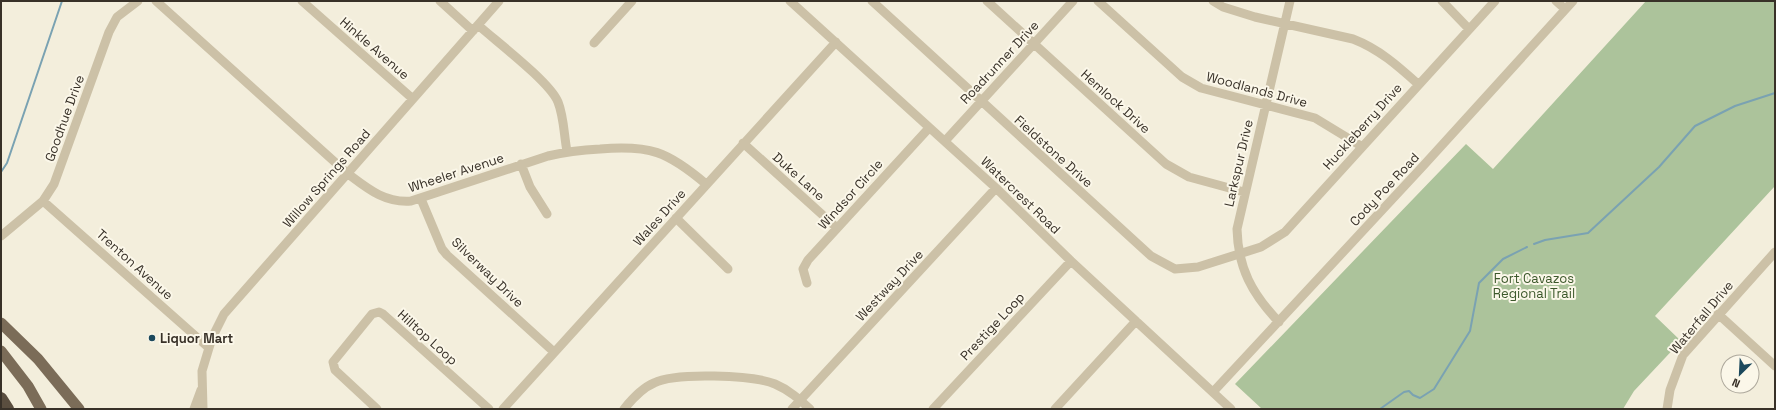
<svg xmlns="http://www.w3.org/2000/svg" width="1776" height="410" viewBox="0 0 1776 410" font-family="'Space Grotesk',sans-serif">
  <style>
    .green { fill: #acc39b }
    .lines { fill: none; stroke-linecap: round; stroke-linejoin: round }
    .stream { stroke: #7aa2b2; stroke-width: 2 }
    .minor { stroke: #ccc1a7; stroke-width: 9 }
    .major { stroke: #7b6c58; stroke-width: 11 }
    .highway { stroke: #5a4e3f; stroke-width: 12 }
    .poi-dot { fill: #1b485c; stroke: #fbf7e9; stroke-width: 1.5 }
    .labels { text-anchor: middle; stroke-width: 4; stroke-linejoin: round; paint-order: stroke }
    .street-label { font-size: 13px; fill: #383128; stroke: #fbf7e9 }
    .park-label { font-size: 13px; fill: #3c582b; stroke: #fbf7e9 }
    .poi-label { font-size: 13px; font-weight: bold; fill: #383128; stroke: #fbf7e9; text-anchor: start }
  </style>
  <rect width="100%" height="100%" fill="#f3eedc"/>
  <!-- green -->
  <path class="green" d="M1646 1H1775V186L1655 316 1681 341 1634 391 1623 409H1262L1235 384 1466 144 1493 169Z"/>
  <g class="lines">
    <!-- stream -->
    <path class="stream" d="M1 172 7 163 62 1
      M1534 244 1545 240 1588 233 1659 167 1695 126 1735 106 1775 93
      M1380 409 1404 392 1409 391 1413 395 1420 398 1434 389 1470 331 1479 283 1503 259 1527 247"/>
    <!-- minor -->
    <path class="minor" d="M156 1 347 173C367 188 384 203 411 201L548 156C565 152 582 150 600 149 650 145 667 151 706 184
      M302 1 413 99
      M440 1 473 31
      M790 1 996 188 1071 261 1231 409
      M872 1 1151 256 1175 269 1198 267 1261 247 1285 232 1495 1
      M987 1 1166 164 1189 177 1244 192
      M1098 1 1182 77 1201 88 1315 118 1361 146
      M1213 1 1223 7 1255 17 1353 39C1379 49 1398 66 1418 84
      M1442 1 1469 29
      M1556 1 1565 9
      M478 25C497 42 550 82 558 102 564 117 564 136 567 151
      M594 43 632 1
      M945 141 1073 1
      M743 143 837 228
      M521 164 530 187 547 214
      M421 199 442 249 447 255 554 352
      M43 201 209 348
      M676 218 728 269
      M1 236 43 201 54 184 109 32 117 17 138 1
      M807 283 803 269 808 260 929 128
      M1718 314 1775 366
      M1279 322C1252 294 1238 268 1237 229L1290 1
      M1213 392 1423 166 1573 1
      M194 409 201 390
      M203 409 202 371 212 338 224 314 499 1
      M377 409 335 370 333 362 372 314 379 312 383 314 489 409
      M503 409 836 42
      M624 409C632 399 642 388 654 383 675 372 753 375 775 384 789 390 799 399 810 409
      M792 409 996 188
      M933 409 1071 261
      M1055 409 1136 321
      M1667 409 1670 390 1683 355 1775 252"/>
    <!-- major -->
    <path class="major" d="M1 323 38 359 79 409
      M1 351 28 386 41 409"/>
    <!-- highway -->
    <path class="highway" d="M1 398 8 409"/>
  </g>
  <!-- markers -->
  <circle class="poi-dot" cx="152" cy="338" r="4"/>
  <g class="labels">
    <!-- street labels -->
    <g class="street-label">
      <text transform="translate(375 48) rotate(41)" y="5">Hinkle Avenue</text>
      <text transform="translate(999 62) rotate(-47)" y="5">Roadrunner Drive</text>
      <text transform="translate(1257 89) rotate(15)" y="5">Woodlands Drive</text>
      <text transform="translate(1116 101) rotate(42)" y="5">Hemlock Drive</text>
      <text transform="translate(64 118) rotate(-70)" y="5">Goodhue Drive</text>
      <text transform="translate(1362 126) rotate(-48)" y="5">Huckleberry Drive</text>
      <text transform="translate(1054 151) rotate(42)" y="5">Fieldstone Drive</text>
      <text transform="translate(1238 163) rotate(-77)" y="5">Larkspur Drive</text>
      <text transform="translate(456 172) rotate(-18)" y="5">Wheeler Avenue</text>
      <text transform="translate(799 176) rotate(42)" y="5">Duke Lane</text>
      <text transform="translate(326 178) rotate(-49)" y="5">Willow Springs Road</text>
      <text transform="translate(1384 189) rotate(-47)" y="5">Cody Poe Road</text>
      <text transform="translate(850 194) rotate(-48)" y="5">Windsor Circle</text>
      <text transform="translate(1021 195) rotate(44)" y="5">Watercrest Road</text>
      <text transform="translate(659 217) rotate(-48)" y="5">Wales Drive</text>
      <text transform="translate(135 264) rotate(42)" y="5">Trenton Avenue</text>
      <text transform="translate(488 272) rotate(44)" y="5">Silverway Drive</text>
      <text transform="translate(889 285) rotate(-47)" y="5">Westway Drive</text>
      <text transform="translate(1701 317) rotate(-50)" y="5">Waterfall Drive</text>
      <text transform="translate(992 326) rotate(-47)" y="5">Prestige Loop</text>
      <text transform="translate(428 337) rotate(42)" y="5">Hilltop Loop</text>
    </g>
    <!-- park labels -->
    <g class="park-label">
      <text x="1534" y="283">Fort Cavazos<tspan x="1534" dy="15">Regional Trail</tspan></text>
    </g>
    <!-- poi labels -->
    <g class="poi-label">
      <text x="160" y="343">Liquor Mart</text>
    </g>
  </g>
  <!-- border -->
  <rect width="1776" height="410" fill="none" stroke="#383128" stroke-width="4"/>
  <!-- north arrow -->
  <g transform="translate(1740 374) rotate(204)"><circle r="19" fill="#fbf7e9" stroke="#ada89c"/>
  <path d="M0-3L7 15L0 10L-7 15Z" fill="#1b485c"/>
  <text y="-6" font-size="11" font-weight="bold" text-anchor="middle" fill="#383128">N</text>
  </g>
</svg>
